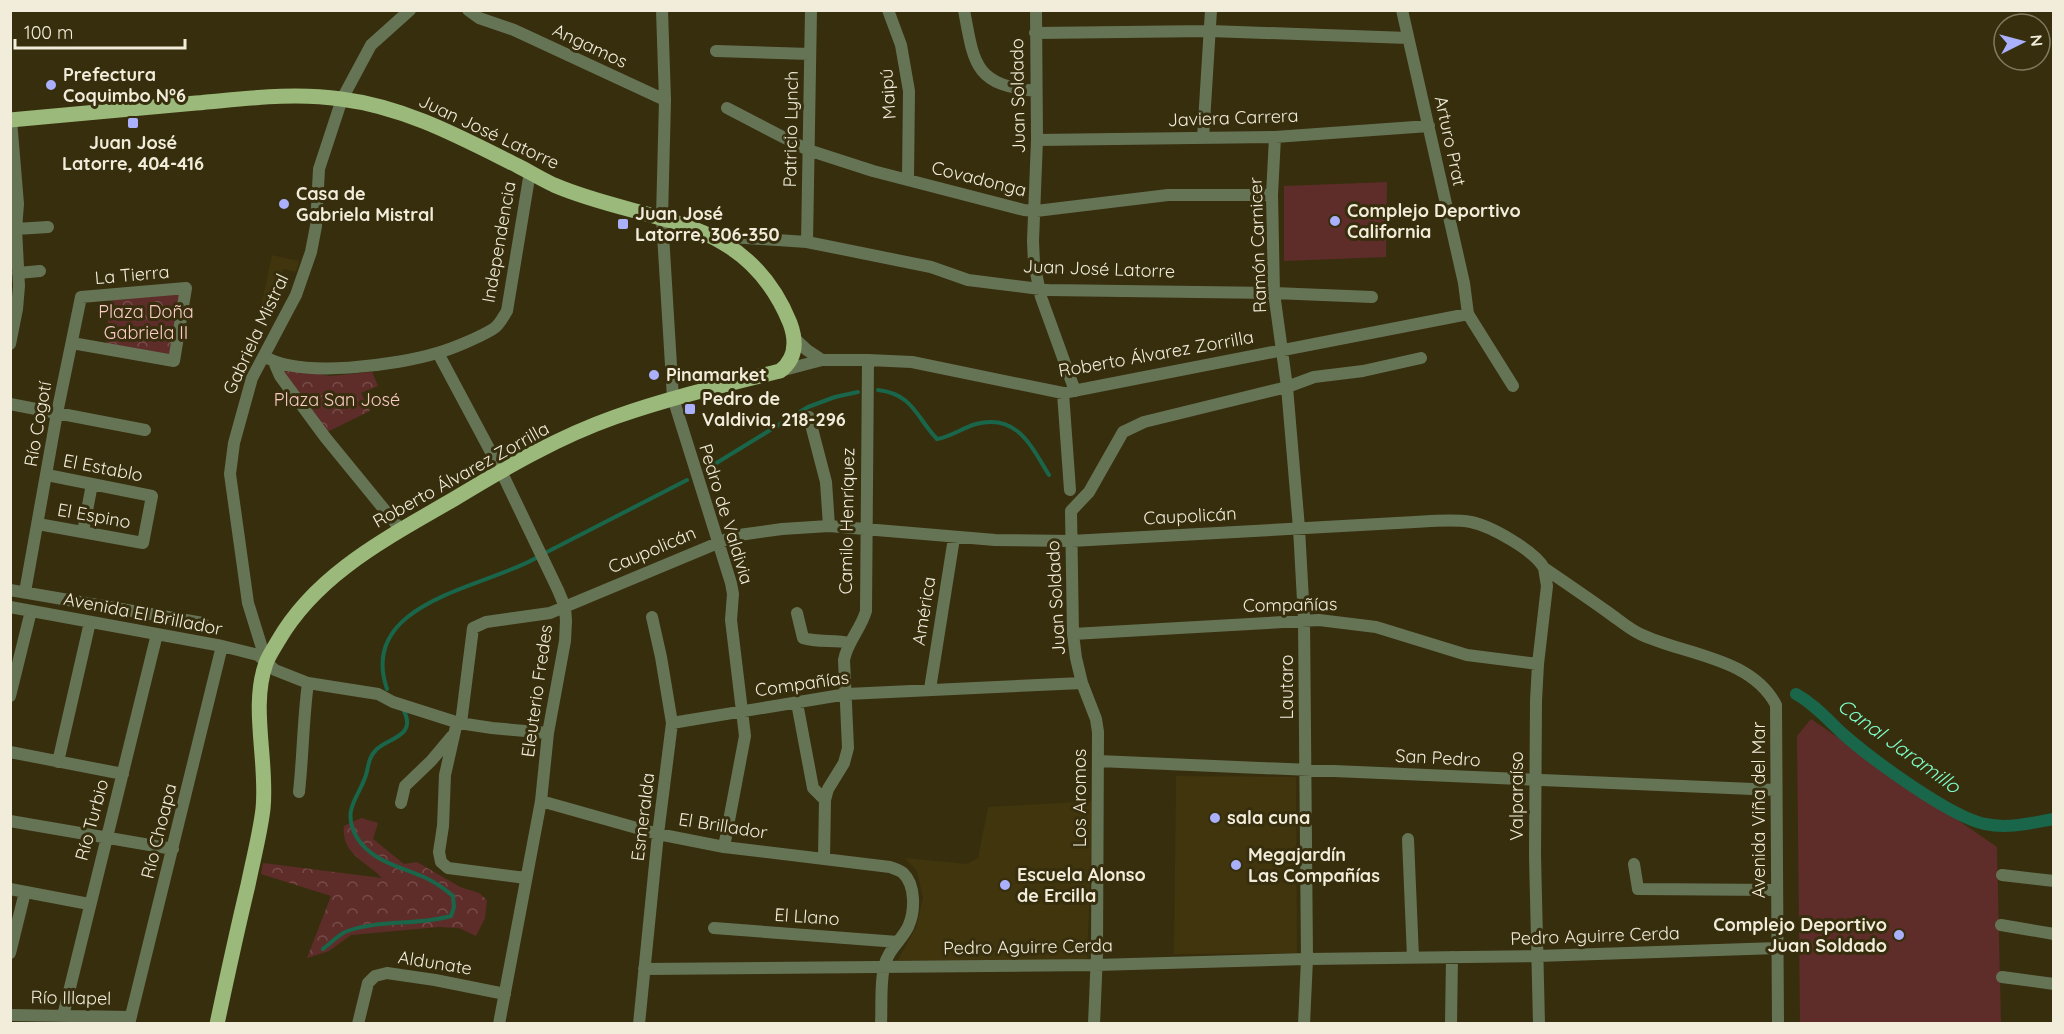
<svg xmlns="http://www.w3.org/2000/svg" width="2064" height="1034" viewBox="0 0 2064 1034" font-family="Quicksand,sans-serif">
  <style>
    .built { fill: #40350c }
    .forest { fill: url(#forest-crowns) }
    .garden { fill: #5e2d2a }
    .lines { fill: none; stroke-linecap: round; stroke-linejoin: round }
    .stream { stroke: #19664a; stroke-width: 4 }
    .canal { stroke: #19664a; stroke-width: 12 }
    .minor { stroke: #667456; stroke-width: 12 }
    .major { stroke: #9bb97a; stroke-width: 15 }
    .poi-dot { fill: #aab0fb; stroke: #372e0e; stroke-width: 2 }
    .labels { text-anchor: middle; stroke-width: 6; stroke-linejoin: round; paint-order: stroke }
    .street-label { font-size: 18px; fill: #f2eddb; stroke: #372e0e }
    .poi-label { font-size: 18px; font-weight: bold; fill: #f2eddb; stroke: #372e0e; text-anchor: start }
    .park-label { font-size: 18px; fill: #fbcbc6; stroke: #372e0e }
    .water-label { font-size: 20px; font-style: italic; fill: #7dfec8; stroke: #372e0e }
  </style>
  <defs>
    <pattern id="forest-crowns" width="20" height="18" patternUnits="userSpaceOnUse" patternTransform="scale(1.5)"><rect width="20" height="18" fill="#5e2d2a"/><path d="M2 6a3 3 0 1 1 6 0M12 15a3 3 0 1 1 6 0" fill="none" stroke="#764c48"/></pattern>
  </defs>
  <rect width="100%" height="100%" fill="#372e0e"/>
  <!-- built -->
  <path class="built" d="M272 255 299 261 296 272 283 269 273 315 260 312Z
    M1176 776 1296 777 1297 953 1174 954Z
    M1093 801 1087 961 898 960 916 927 923 898 917 871 905 858 967 864 978 858 988 807Z"/>
  <!-- forest -->
  <path class="forest" d="M181 293 170 357 106 346 110 295Z
    M289 369 330 376 372 372 378 386 361 393 370 411 327 432 282 374Z
    M361 818 378 823 373 839 404 864 417 862 460 887 479 893 487 900 485 918 476 936 459 928 439 927 351 935 329 951 307 958 331 896 261 874 263 863 382 878C366 861 341 854 344 826Z"/>
  <!-- garden -->
  <path class="garden" d="M1387 182 1386 257 1284 261V186Z
    M1811 719 1997 847 2001 1023H1800L1797 736Z"/>
  <g class="lines">
    <!-- stream -->
    <path class="stream" d="M878 390C913 394 916 417 937 439 951 437 962 428 976 424 1017 413 1031 446 1049 475
      M705 470 808 407 835 397 858 392
      M547 552 687 480
      M387 689C357 602 484 588 536 558
      M323 949C330 944 337 936 345 932 378 919 417 926 451 916L454 907 453 896C445 889 436 883 426 878 402 867 371 862 356 836 342 809 358 799 366 775 369 765 368 758 376 750 387 738 417 737 404 711"/>
    <!-- canal -->
    <path class="canal" d="M1796 694C1814 704 1827 719 1842 733 1870 758 1950 817 1985 824 2008 829 2031 823 2054 819"/>
    <!-- minor -->
    <path class="minor" d="M468 10 479 18 514 30 665 100
      M662 10 665 100 662 218 673 398 731 583 733 594 731 620 745 736 724 847
      M888 10 901 45 909 91 908 178
      M964 10C974 65 975 85 1036 91
      M1036 10 1037 140 1033 241 1034 263 1041 297 1075 391
      M1402 10 1464 283 1468 314 1513 386
      M1035 33 1210 31 1408 38
      M716 51 810 54
      M727 108 808 150 873 171 1024 210 1036 211 1168 195H1272
      M1275 137 1272 195 1274 293 1287 387 1299 528 1304 619 1307 959 1304 1024
      M1203 138 1211 10
      M1037 140 1275 137 1429 126
      M16 229 48 227
      M807 242 811 10
      M725 243 731 237 807 242 931 267 968 280 1048 290 1274 293 1372 297
      M18 273 40 271
      M795 339 807 350 822 360
      M10 344 17 309 19 286 16 229 18 204 11 120
      M438 353 501 471 558 590 565 607 566 621 565 641 548 733 541 801 499 1024
      M264 356C299 379 398 365 437 353 452 349 480 337 493 329 499 326 503 317 507 311L530 172
      M274 362 280 376 325 437 401 530
      M780 371 822 360H868L912 362 1063 393 1468 314
      M1063 393 1070 490
      M10 404 145 430
      M809 417 826 482 829 526
      M38 524 143 543 152 496 47 475
      M83 532 92 484
      M10 590 203 623
      M25 592 57 413 81 297 186 288 174 361 72 343
      M10 607 222 646 258 655 275 670 308 683 378 694 393 702 459 723 492 728 548 733
      M797 613 803 638C818 643 835 639 850 643
      M1073 634 1319 620 1376 627 1467 655 1538 664
      M266 661 248 603 230 474 234 443 252 378 296 295 311 252 316 226 319 169 342 99 371 45 410 10
      M930 689 954 538
      M10 696 31 611
      M797 703 813 788 825 800
      M457 722 445 775 443 826 439 852 441 862 448 868 526 878
      M461 723 473 628 486 622 550 613 725 540 739 535 782 529 829 526 995 540 1071 541 1415 522C1433 521 1453 519 1471 522 1491 526 1535 551 1544 568 1566 583 1588 598 1609 613 1619 620 1629 629 1640 634 1684 655 1751 657 1776 705L1778 1024
      M672 723 847 694 1082 683
      M10 752 123 774
      M1098 761 1776 790
      M58 762 90 622
      M299 792C303 756 303 720 308 683
      M541 801 658 834 724 847 890 867C895 869 900 870 903 873 916 885 915 912 908 927 901 941 887 951 884 967 880 985 882 1005 881 1024
      M401 803 405 786 431 761 452 736
      M10 821 173 849
      M1408 839 1413 957
      M824 858 825 800 828 789 844 763 848 748 844 660C847 642 861 629 866 611L868 360
      M1634 864 1638 889 1777 890
      M2002 875 2054 881
      M10 889 89 904
      M2001 925 2054 934
      M714 928 898 942
      M10 953 25 892
      M644 969 1096 965 1307 959 1537 956 1778 948
      M2002 977 2054 984
      M10 1015 131 1017
      M63 1016 157 634
      M129 1024 222 646
      M358 1024 368 983 375 976 387 973 435 980 505 994
      M639 1024 658 834 672 723 661 657 652 617
      M1094 1024 1097 953 1098 732 1096 719 1082 683 1076 658 1073 634 1071 511 1089 492 1123 432 1144 422 1287 387 1314 377 1363 371 1421 358
      M1451 1024 1452 957
      M1539 1024 1535 855 1536 701 1538 664 1547 586 1544 568"/>
    <!-- major -->
    <path class="major" d="M10 120C72 114 134 109 196 103 244 99 292 92 341 99 405 107 460 137 518 166 530 172 541 179 554 185 647 225 745 212 790 323 797 342 796 359 780 371 724 385 669 398 615 417 558 437 505 468 454 499 389 537 317 573 278 641 274 648 269 655 266 663 250 707 268 762 263 809 260 834 253 860 248 885 237 931 227 977 217 1024"/>
  </g>
  <!-- markers -->
  <g class="poi-dot">
    <circle cx="51" cy="85" r="6"/>
    <rect x="127" y="117" width="12" height="12" rx="3"/>
    <circle cx="284" cy="204" r="6"/>
    <circle cx="1335" cy="221" r="6"/>
    <rect x="617" y="218" width="12" height="12" rx="3"/>
    <circle cx="654" cy="375" r="6"/>
    <rect x="684" y="403" width="12" height="12" rx="3"/>
    <circle cx="1215" cy="818" r="6"/>
    <circle cx="1236" cy="865" r="6"/>
    <circle cx="1005" cy="885" r="6"/>
    <circle cx="1899" cy="935" r="6"/>
  </g>
  <g class="labels">
    <!-- street labels -->
    <g class="street-label">
      <text transform="translate(590 46) rotate(25)" y="6">Angamos</text>
      <text transform="translate(888 94) rotate(-94)" y="6">Maipú</text>
      <text transform="translate(1018 96) rotate(-91)" y="6">Juan Soldado</text>
      <text transform="translate(1233 118) rotate(-2)" y="6">Javiera Carrera</text>
      <text transform="translate(791 129) rotate(-89)" y="6">Patricio Lynch</text>
      <text transform="translate(489 132) rotate(25)" y="6">Juan José Latorre</text>
      <text transform="translate(1450 141) rotate(78)" y="6">Arturo Prat</text>
      <text transform="translate(979 179) rotate(14)" y="6">Covadonga</text>
      <text transform="translate(499 242) rotate(-80)" y="6">Independencia</text>
      <text transform="translate(1258 245) rotate(-92)" y="6">Ramón Carnicer</text>
      <text transform="translate(1099 269) rotate(2)" y="6">Juan José Latorre</text>
      <text transform="translate(132 275) rotate(-5)" y="6">La Tierra</text>
      <text transform="translate(256 334) rotate(-65)" y="6">Gabriela Mistral</text>
      <text transform="translate(1156 354) rotate(-10)" y="6">Roberto Álvarez Zorrilla</text>
      <text transform="translate(38 424) rotate(-80)" y="6">Río Cogotí</text>
      <text transform="translate(103 468) rotate(11)" y="6">El Establo</text>
      <text transform="translate(461 475) rotate(-29)" y="6">Roberto Álvarez Zorrilla</text>
      <text transform="translate(726 514) rotate(73)" y="6">Pedro de Valdivia</text>
      <text transform="translate(94 516) rotate(10)" y="6">El Espino</text>
      <text transform="translate(1190 516) rotate(-3)" y="6">Caupolicán</text>
      <text transform="translate(847 521) rotate(-89)" y="6">Camilo Henríquez</text>
      <text transform="translate(652 550) rotate(-23)" y="6">Caupolicán</text>
      <text transform="translate(1056 598) rotate(-93)" y="6">Juan Soldado</text>
      <text transform="translate(1290 605) rotate(-1)" y="6">Compañías</text>
      <text transform="translate(924 611) rotate(-81)" y="6">América</text>
      <text transform="translate(143 614) rotate(11)" y="6">Avenida El Brillador</text>
      <text transform="translate(802 684) rotate(-8)" y="6">Compañías</text>
      <text transform="translate(1287 687) rotate(-90)" y="6">Lautaro</text>
      <text transform="translate(537 691) rotate(-82)" y="6">Eleuterio Fredes</text>
      <text transform="translate(1438 758) rotate(3)" y="6">San Pedro</text>
      <text transform="translate(1517 796) rotate(-90)" y="6">Valparaíso</text>
      <text transform="translate(1080 798) rotate(-90)" y="6">Los Aromos</text>
      <text transform="translate(1759 810) rotate(-90)" y="6">Avenida Viña del Mar</text>
      <text transform="translate(643 817) rotate(-83)" y="6">Esmeralda</text>
      <text transform="translate(92 820) rotate(-75)" y="6">Río Turbio</text>
      <text transform="translate(723 826) rotate(9)" y="6">El Brillador</text>
      <text transform="translate(159 831) rotate(-76)" y="6">Río Choapa</text>
      <text transform="translate(807 917) rotate(4)" y="6">El Llano</text>
      <text transform="translate(1595 936) rotate(-2)" y="6">Pedro Aguirre Cerda</text>
      <text transform="translate(1028 947) rotate(-1)" y="6">Pedro Aguirre Cerda</text>
      <text transform="translate(435 963) rotate(9)" y="6">Aldunate</text>
      <text transform="translate(71 998) rotate(1)" y="6">Río Illapel</text>
    </g>
    <!-- poi labels -->
    <g class="poi-label">
      <text x="63" y="81">Prefectura<tspan x="63" dy="21">Coquimbo N°6</tspan></text>
      <text x="133" y="149" text-anchor="middle">Juan José<tspan x="133" dy="21">Latorre, 404-416</tspan></text>
      <text x="296" y="200">Casa de<tspan x="296" dy="21">Gabriela Mistral</tspan></text>
      <text x="1347" y="217">Complejo Deportivo<tspan x="1347" dy="21">California</tspan></text>
      <text x="635" y="220">Juan José<tspan x="635" dy="21">Latorre, 306-350</tspan></text>
      <text x="666" y="381">Pinamarket</text>
      <text x="702" y="405">Pedro de<tspan x="702" dy="21">Valdivia, 218-296</tspan></text>
      <text x="1227" y="824">sala cuna</text>
      <text x="1248" y="861">Megajardín<tspan x="1248" dy="21">Las Compañías</tspan></text>
      <text x="1017" y="881">Escuela Alonso<tspan x="1017" dy="21">de Ercilla</tspan></text>
      <text x="1887" y="931" text-anchor="end">Complejo Deportivo<tspan x="1887" dy="21">Juan Soldado</tspan></text>
    </g>
    <!-- park labels -->
    <g class="park-label">
      <text x="146" y="318">Plaza Doña<tspan x="146" dy="21">Gabriela II</tspan></text>
      <text x="337" y="406">Plaza San José</text>
    </g>
    <!-- water labels -->
    <g class="water-label">
      <text transform="translate(1899 746) rotate(36)" y="7">Canal Jaramillo</text>
    </g>
  </g>
  <!-- border -->
  <rect width="2064" height="1034" fill="none" stroke="#f2eddb" stroke-width="24"/>
  <!-- north arrow -->
  <g transform="translate(2022 42) rotate(84)"><circle r="28" fill="#372e0e" stroke="#827a60" stroke-width="1.5"/>
  <path d="M0-4.5L10 22L0 15L-10 22Z" fill="#aab0fb"/>
  <text y="-9" font-size="16" font-weight="bold" text-anchor="middle" fill="#f2eddb">N</text>
  </g>
  <!-- scale -->
  <path d="M15 39v9h170v-9" fill="none" stroke="#f2eddb" stroke-width="3"/>
  <text x="24" y="39" font-size="18" fill="#f2eddb" stroke="#372e0e" stroke-width="4.5" paint-order="stroke">100 m</text>
</svg>
